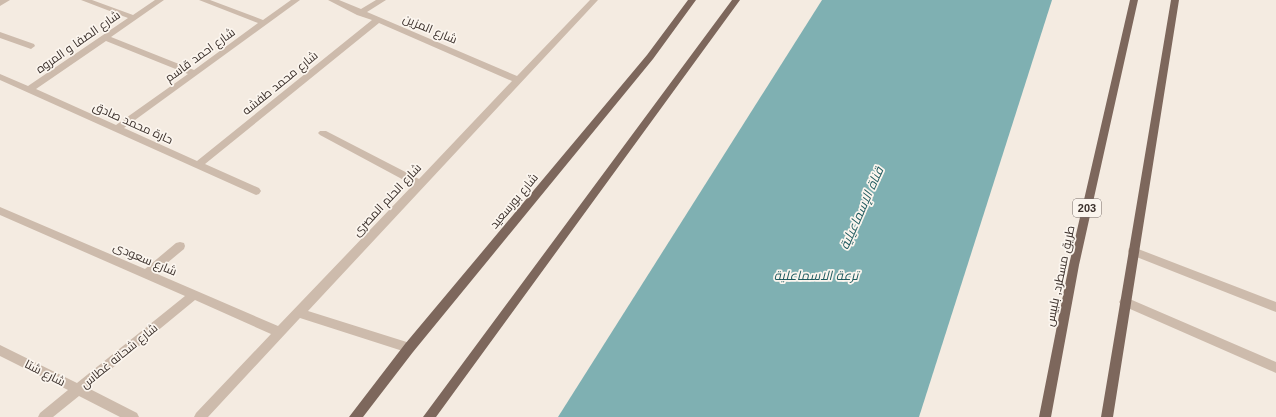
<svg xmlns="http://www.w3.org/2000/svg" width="1276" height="417" viewBox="0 0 1276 417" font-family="Arial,Cairo,sans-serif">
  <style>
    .water { fill: #7fb0b2 }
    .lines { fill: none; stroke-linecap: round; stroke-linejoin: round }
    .minor { fill: #cdbbac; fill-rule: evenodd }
    .major { fill: #7d675c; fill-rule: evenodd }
    .labels { text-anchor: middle; stroke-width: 3.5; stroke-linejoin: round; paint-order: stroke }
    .shield { fill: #fbf5ee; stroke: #756b66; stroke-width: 1 }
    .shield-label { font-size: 11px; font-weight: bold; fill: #3b302b }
    .street-label { font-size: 12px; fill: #3b302b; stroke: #fbf5ee }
    .water-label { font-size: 13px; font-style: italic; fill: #1f5a5e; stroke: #fbf5ee }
  </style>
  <rect width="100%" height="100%" fill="#f4ebe1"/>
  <!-- water -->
  <path class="water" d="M822 0H1052L919 417H558Z"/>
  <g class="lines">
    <!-- minor -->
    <path class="minor" d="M0 0H10L0 6Z
      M81 0H92L133 15 155 0H164L111 37 194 70 258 23 199 0H210L263 20 291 0H300L124 128 197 161 372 20 357 15 328 0H339L361 9 376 0H386L367 12 517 76 590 0H598L308 311 413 344 415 348 413 352 409 353 300 318 208 417H194L196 413 271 334 195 300 88 388 137 413 139 417H120L79 396 53 417H38L40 413 68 390 0 356V345L77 383 185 296 0 215V207L145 269 176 243 180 242 184 243 185 246 184 249 155 273 278 326 413 185 320 135 318 133 320 131H326L419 179 512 81 379 23 205 164 259 188 261 191 259 194 256 195 0 80V74L28 86 128 18ZM106 41 188 74 116 125 36 89Z
      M0 32 34 44 35 46 31 49 0 38Z
      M1133 247 1276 302V312L1129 254 1128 251 1129 248Z
      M1125 297 1276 362V373L1121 305 1119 302 1121 299Z"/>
    <!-- major -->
    <path class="major" d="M688 0H696L653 59 413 352 363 417H349L405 344 647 55Z
      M732 0H740L436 417H423Z
      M1130 0H1138L1079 265 1051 417H1039L1069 265Z
      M1171 0H1179L1113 417H1101Z"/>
  </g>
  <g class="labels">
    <!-- shield labels -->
    <rect class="shield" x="1073" y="199" width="28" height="18" rx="3"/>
    <g class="shield-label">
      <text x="1087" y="212">203</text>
    </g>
    <!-- street labels -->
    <g class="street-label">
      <text transform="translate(430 29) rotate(23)" y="4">شارع المزين</text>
      <text transform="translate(78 42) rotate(-35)" y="4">شارع الصفا و المروه</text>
      <text transform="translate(200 55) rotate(-36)" y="4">شارع احمد قاسم</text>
      <text transform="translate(280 83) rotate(-39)" y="4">شارع محمد طفشه</text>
      <text transform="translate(133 123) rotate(24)" y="4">حارة محمد صادق</text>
      <text transform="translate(387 200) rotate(-47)" y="4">شارع الحلم المصرى</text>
      <text transform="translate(514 201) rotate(-50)" y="4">شارع بورسعيد</text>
      <text transform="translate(145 259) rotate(23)" y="4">شارع سعودى</text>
      <text transform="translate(1060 276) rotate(-78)" y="4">طريق مسطرد, بلبيس</text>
      <text transform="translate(119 356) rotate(-39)" y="4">شارع شحاته غطاس</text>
      <text transform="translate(45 373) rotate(27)" y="4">شارع شتا</text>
    </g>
    <!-- water labels -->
    <g class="water-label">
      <text transform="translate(861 208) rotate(-66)" y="5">قناة الإسماعيلية</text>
      <text x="816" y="280">ترعة الاسماعلية</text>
    </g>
  </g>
</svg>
